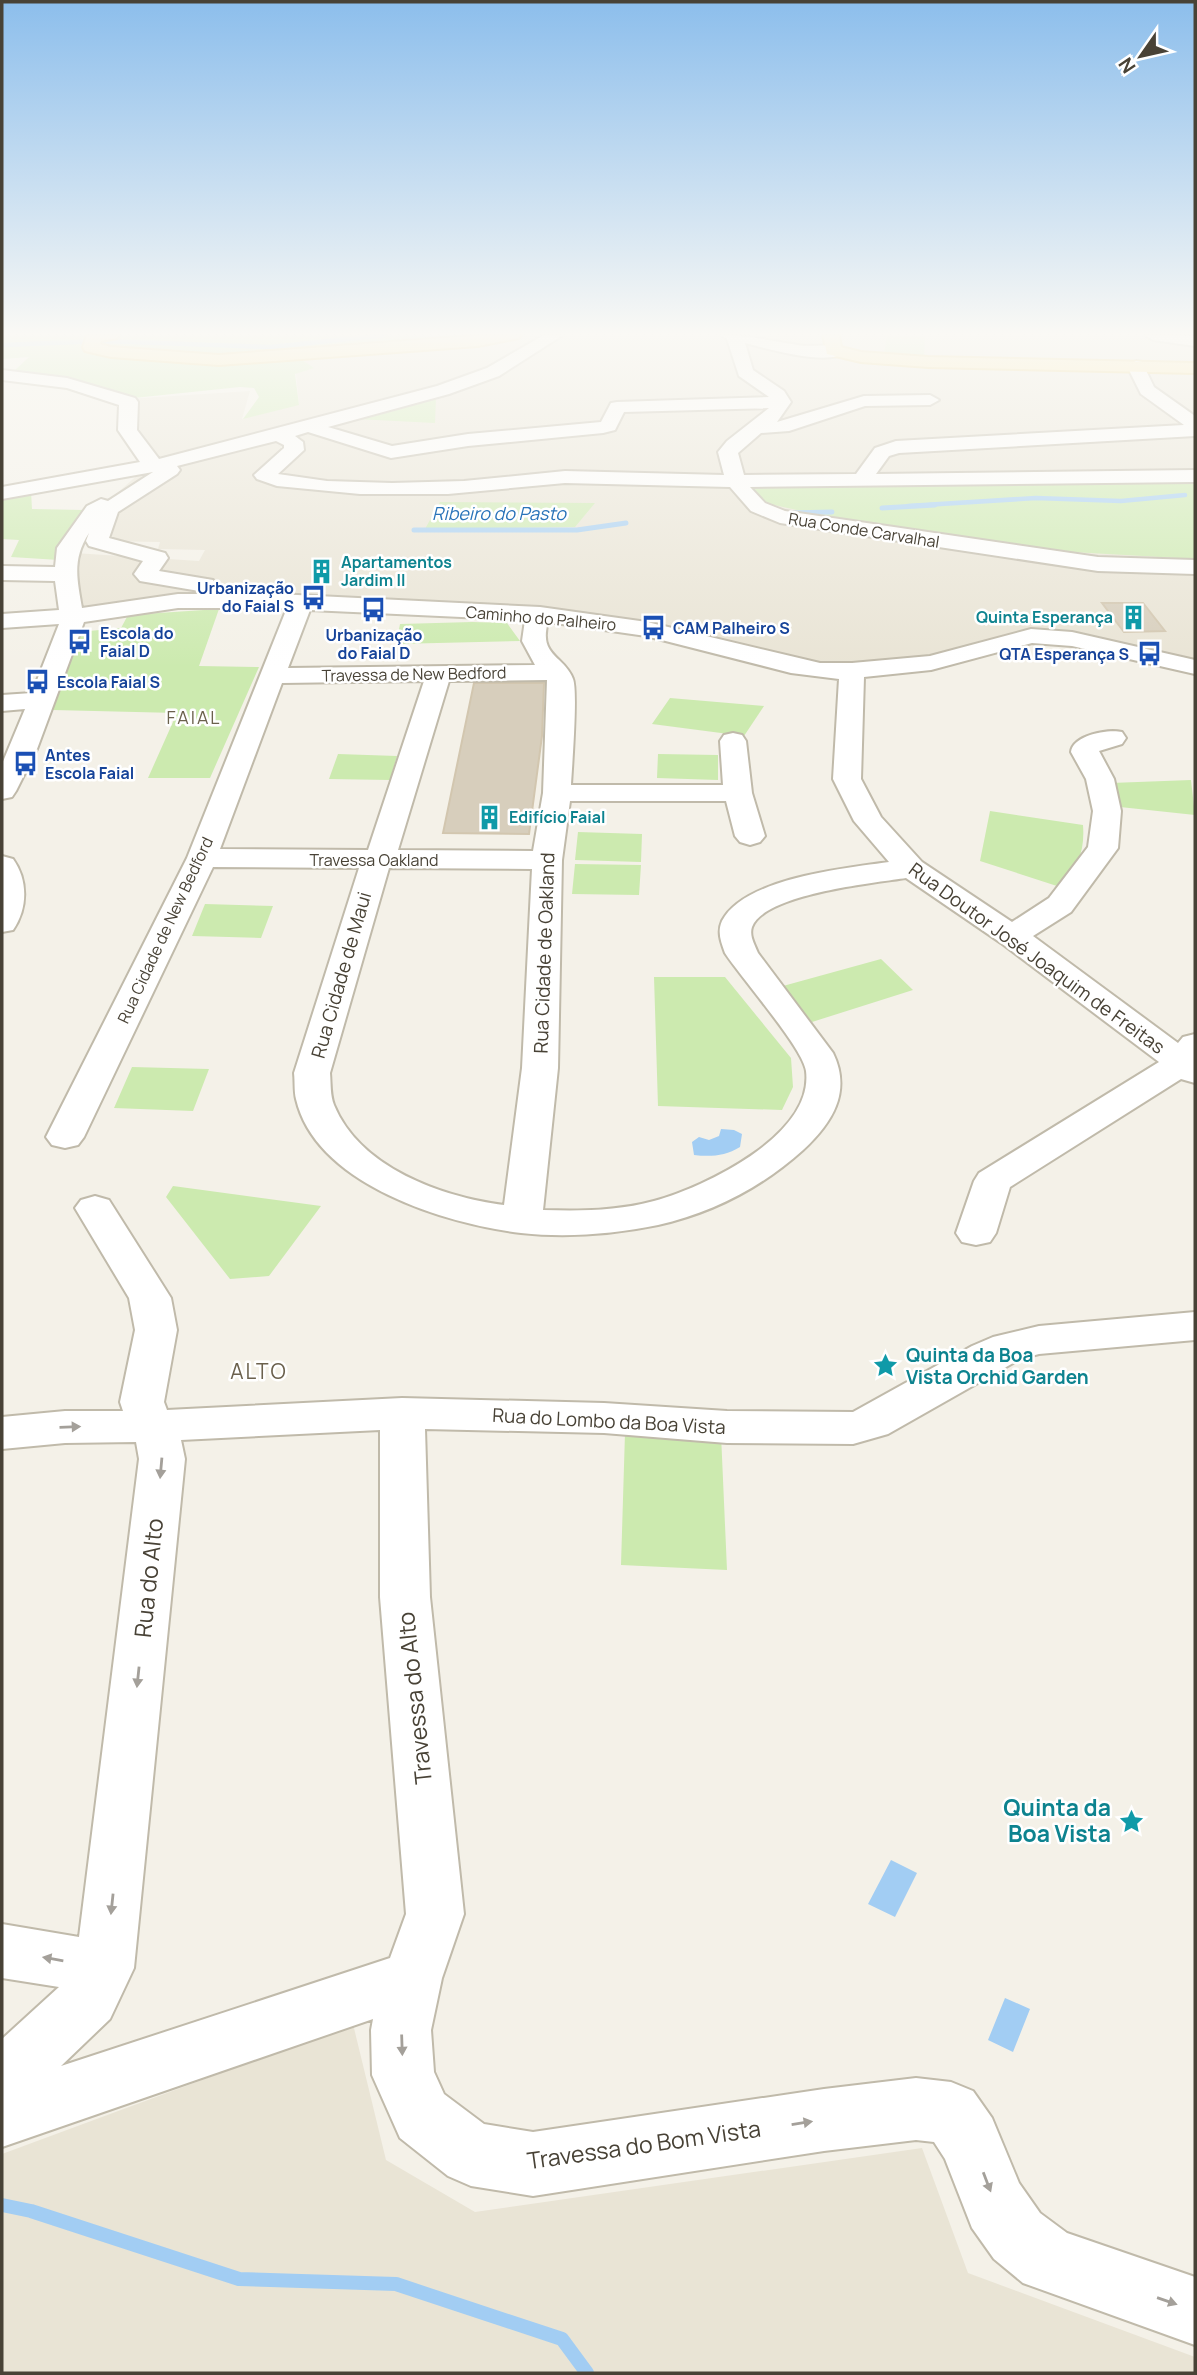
<svg xmlns="http://www.w3.org/2000/svg" width="1197" height="2375" viewBox="0 0 1197 2375" font-family="Manrope,sans-serif">
  <style>
    .residential { fill: #e9e4d5 }
    .green { fill: #cceaaf }
    .water { fill: #a2cdf3 }
    .lines { fill: none; stroke-linecap: round; stroke-linejoin: round }
    .stream-far2 { stroke: #a2cdf3; stroke-width: 4.5 }
    .stream-far1 { stroke: #a2cdf3; stroke-width: 5 }
    .stream { stroke: #a2cdf3; stroke-width: 14 }
    .building { fill: #d7cebc; stroke: #d2c6af; stroke-width: 2 }
    .minor-casing { stroke: #c0baaa; stroke-width: 4 }
    .major-casing { stroke: #e9c861; stroke-width: 4 }
    .minor { fill: #fff; fill-rule: evenodd }
    .major { fill: #ffe796; fill-rule: evenodd }
    .oneway { fill: #a4a09a }
    .labels { text-anchor: middle; stroke-width: 5; stroke-linejoin: round; paint-order: stroke }
    .far-street-label { font-size: 16px; fill: #484236; stroke: #fff }
    .far-culture-label { font-size: 16px; font-weight: bold; fill: #0d838f; stroke: #fff; text-anchor: start }
    .far-transit-label { font-size: 16px; font-weight: bold; fill: #164399; stroke: #fff; text-anchor: start }
    .far-water-label { font-size: 18px; font-style: italic; fill: #2a74b9; stroke: #fff }
    .far-neighbourhood-label { font-size: 18px; letter-spacing: 2px; fill: #6b614d; stroke: #fff }
    .street-label { font-size: 19px; fill: #484236; stroke: #fff }
    .culture-label { font-size: 19px; font-weight: bold; fill: #0d838f; stroke: #fff; text-anchor: start }
    .neighbourhood-label { font-size: 21px; letter-spacing: 2px; fill: #6b614d; stroke: #fff }
    .near-street-label { font-size: 23px; fill: #484236; stroke: #fff }
    .near-culture-label { font-size: 23px; font-weight: bold; fill: #0d838f; stroke: #fff; text-anchor: end }
  </style>
  <rect width="100%" height="100%" fill="#f4f1e8"/>
  <!-- residential -->
  <path class="residential" d="M502 335H1195V668L1080 641 1048 637 994 650 834 669 643 628 210 600 75 615 74 553 199 561 205 550 158 549 160 542 101 541 122 510 99 509 149 465 127 437V399L250 391 242 419 299 404 296 373 311 352Z
    M353 2024 386 2160 475 2212 922 2148 968 2273 1195 2357V2373H2V2154Z"/>
  <!-- green -->
  <path class="green" d="M2 335H90L84 345 117 335H513L295 355 314 368 295 374 299 405 243 419 259 397 254 388 240 387 134 398 72 378 14 371 29 357 2 359Z
    M887 335 925 337 924 357 884 355Z
    M436 398 435 423 356 419Z
    M1195 479V559L1055 551 883 529 765 503 746 482Z
    M31 491 32 509 84 510 58 547 59 560 11 557 19 540 2 539V496Z
    M440 502 595 503 575 527 425 529Z
    M219 609 199 666 259 667 210 778H148L177 713 53 710 78 632 121 628 128 615Z
    M472 622 507 623 520 641 396 644 400 624Z
    M670 698 764 706 744 736 652 724Z
    M338 754 397 756 390 780 329 779Z
    M658 754 718 755V780L657 778Z
    M1191 780 1195 815 1120 807 1111 783Z
    M990 811 1083 825C1085 851 1078 868 1060 887L980 861Z
    M578 832 642 834 641 862 575 860Z
    M575 864 641 865 639 895 572 894Z
    M205 904 273 906 261 938 192 936Z
    M881 959 913 990 812 1022 783 986Z
    M654 977H725L791 1058 793 1087 782 1110 658 1106Z
    M132 1067 209 1069 193 1111 114 1108Z
    M173 1186 321 1206 269 1276 230 1279 166 1197Z
    M625 1433 721 1434 727 1570 621 1565Z"/>
  <!-- water -->
  <path class="water" d="M721 1129 734 1130 742 1134 740 1147C725 1156 711 1157 694 1155L692 1142 699 1137 709 1140 719 1136Z
    M891 1860 917 1873 895 1917 868 1904Z
    M1005 1998 1030 2009 1013 2052 988 2040Z"/>
  <g class="lines">
    <!-- stream-far2 -->
    <path class="stream-far2" d="M2 345 102 341 271 347 385 335
      M908 506 1036 498 1121 501 1185 495"/>
    <!-- stream-far1 -->
    <path class="stream-far1" d="M882 508 935 505
      M788 513 832 512
      M414 530H577L626 523"/>
    <!-- stream -->
    <path class="stream" d="M2 2205 31 2211 239 2279 396 2284 562 2339 587 2373"/>
  </g>
  <!-- building -->
  <path class="building" d="M1102 603H1143L1165 631 1124 632Z
    M474 683H544L542 736 529 834 443 833Z"/>
  <g class="lines">
    <defs>
      <path id="minor" d="M544 335H563L499 376 449 394 328 427 392 446 468 434 601 422 611 403 617 402 769 397 739 376 727 339 721 335C748 335 771 341 798 345 812 348 835 341 845 352 830 367 765 348 745 343L753 370 784 391 791 402 777 422 864 396 930 395 939 400 930 405 865 406 789 431 761 433 738 453 744 475 856 474 875 448 896 441 1184 425 1141 394 1127 366 1136 361 1142 362 1154 387 1195 416V436L899 453 889 456 876 474 1195 470V482L750 487 765 503 785 511 1098 557 1195 560V574L1098 571 780 523 751 511 730 487 565 483 448 494H360L277 486 257 479 254 475 284 448V445L276 441 177 466 180 470 177 474 118 512 109 538 165 553 168 558 159 571 213 580 216 585 213 590 205 592 140 581 134 574 143 561 89 546 86 541 89 533C72 559 77 579 82 608L178 594H277L540 607 647 622 820 663H852L930 656 1031 629 1072 632 1195 660V674L1072 646 1032 643 931 670 864 677 861 779 881 817 922 862 1012 922 1049 898 1088 847 1093 811 1086 779 1071 752C1073 735 1108 729 1122 732L1126 738 1122 744 1099 751 1114 779 1121 811 1118 848 1071 912 1033 936 1178 1043 1183 1037 1195 1034V1083L1181 1079 1010 1187 996 1233 990 1242 976 1245 962 1242 956 1233 974 1181 979 1173 1159 1062 1001 943 906 878C874 883 764 894 752 927 749 936 755 945 758 953L833 1053C852 1092 832 1123 803 1150 762 1187 712 1213 658 1225 614 1234 567 1238 521 1233 447 1224 316 1185 296 1099 294 1091 295 1082 294 1073L359 868 213 867 84 1137 78 1145 65 1148 52 1145 46 1137 187 858 287 608H178L84 622 37 749 16 791 12 797 2 799V764L25 709 2 711V695L32 693 59 624 2 628V614L59 610 55 581 2 580V566L55 567 57 548 87 506 101 499 108 501 153 472 2 499V487L140 462 118 430 119 405 67 388 2 380V370L67 378 135 398 138 402 137 430 159 459 437 386 487 368ZM769 408 727 441 718 452 724 475 565 471 464 481 392 483 327 481 278 474 304 450 303 442 295 436 308 432 391 458 468 446 603 433 615 430 624 412ZM310 610 525 620 522 641 535 665 288 668ZM548 622 646 636 791 673 839 679 833 779 854 821 889 862C846 868 744 878 722 921 717 932 721 942 725 953 742 979 803 1048 806 1071 814 1135 705 1187 654 1201 618 1211 580 1211 543 1210L558 1068 562 860 570 801H726L735 836 740 842 750 845 760 842 765 836 752 793 746 741 742 735 733 733 724 735 720 741 723 785H571C572 766 578 691 573 679 565 656 538 656 548 622ZM547 680 543 793 533 851 398 850 449 681ZM424 681 368 850 220 849 282 683ZM389 868 532 869 522 1068 504 1205C442 1197 360 1168 334 1105 330 1095 331 1084 330 1073Z
        M1145 335 1195 336V346L1153 340Z
        M2 856 13 859C28 880 28 908 13 930L2 932Z
        M95 1196 109 1200 171 1298 177 1330 164 1402 167 1410 402 1398 604 1403 727 1411 853 1412 972 1346 993 1337 1039 1326 1195 1312V1340L1039 1354 1020 1359 888 1434 853 1444 727 1443 604 1433 425 1429 430 1597 464 1914 442 1978 431 2030 434 2072 444 2094 484 2124 533 2132 824 2089 916 2078 951 2082 973 2091 992 2118 1019 2183 1040 2213 1067 2233 1195 2277V2345L1023 2283 994 2259 972 2228 945 2159 934 2142 916 2140 824 2151 533 2196 471 2186 448 2176 400 2138 372 2075 371 2030 373 2019 2 2147V2039L59 1987 2 1978V1924L79 1937 139 1459 136 1442 65 1443 2 1449V1417L65 1411H123L120 1402 135 1330 129 1298 75 1208 81 1200ZM380 1430V1597L406 1914 390 1958 61 2066 110 2019 134 1968 185 1459 181 1440Z"/>
      <path id="major" d="M87 335H119L117 338 101 341 100 344 111 347 219 355 485 335H521L519 338 478 346 219 365 111 357 85 351 83 347Z
        M823 335H839L841 347 861 352 928 357 1195 363V373L928 367 861 362 827 354Z"/>
    </defs>
    <!-- minor casing -->
    <use href="#minor" class="minor-casing"/>
    <!-- major casing -->
    <use href="#major" class="major-casing"/>
    <!-- minor -->
    <use href="#minor" class="minor"/>
    <!-- major -->
    <use href="#major" class="major"/>
  </g>
  <!-- one-way arrows -->
  <defs><path id="oneway-solid" d="M-6-.8H1V-3.2L6.5 0L1 3.2V.8H-6Z" transform="scale(1.75)"/></defs>
  <g class="oneway">
    <use href="#oneway-solid" transform="translate(70 1427) rotate(-2)"/>
    <use href="#oneway-solid" transform="translate(161 1468) rotate(95)"/>
    <use href="#oneway-solid" transform="translate(138 1677) rotate(96)"/>
    <use href="#oneway-solid" transform="translate(112 1904) rotate(96)"/>
    <use href="#oneway-solid" transform="translate(53 1959) rotate(-170)"/>
    <use href="#oneway-solid" transform="translate(402 2045) rotate(88)"/>
    <use href="#oneway-solid" transform="translate(802 2123) rotate(-9)"/>
    <use href="#oneway-solid" transform="translate(987 2182) rotate(69)"/>
    <use href="#oneway-solid" transform="translate(1167 2301) rotate(19)"/>
  </g>
  <!-- sky -->
  <linearGradient id="sky" x2="0" y2="1"><stop stop-color="#8cbeec"/><stop offset="0.5" stop-color="#faf9f5"/><stop offset="1" stop-color="#faf9f5" stop-opacity="0"/></linearGradient>
  <rect width="1197" height="667" fill="url(#sky)"/>
  <!-- icons -->
  <defs>
    <symbol id="building-bare" viewBox="-9 -9 18 18"><path d="M-4-6H4V6H1V3H-1V6H-4ZM-2.5-4.3h1.7v1.8h-1.7ZM.8-4.3h1.7v1.8H.8ZM-2.5-1h1.7V.8h-1.7ZM.8-1h1.7V.8H.8Z" fill="#0f9aa8" stroke="#fff" stroke-width="2.5" paint-order="stroke"/></symbol>
    <symbol id="bus-bare" viewBox="-9 -9 18 18"><path d="M-5-6H5V4H4V6H2V4H-2V6H-4V4H-5ZM-3.5-4V0h7V-4ZM-3.5 1.2v1.5H-2V1.2ZM2 1.2v1.5H3.5V1.2Z" fill="#1a4fb4" stroke="#fff" stroke-width="2.5" paint-order="stroke"/></symbol>
    <symbol id="sight-bare" viewBox="-9 -9 18 18"><path d="M0-6L1.8-2.2L6-1.7L2.9 1.2L3.7 5.4L0 3.3L-3.7 5.4L-2.9 1.2L-6-1.7L-1.8-2.2Z" fill="#0f9aa8" stroke="#fff" stroke-width="2.5" paint-order="stroke"/></symbol>
  </defs>
  <g fill-rule="evenodd">
    <use href="#building-bare" x="304" y="554" width="35" height="35"/>
    <use href="#bus-bare" x="296" y="580" width="35" height="35"/>
    <use href="#bus-bare" x="356" y="592" width="35" height="35"/>
    <use href="#building-bare" x="1116" y="600" width="35" height="35"/>
    <use href="#bus-bare" x="636" y="610" width="35" height="35"/>
    <use href="#bus-bare" x="62" y="624" width="35" height="35"/>
    <use href="#bus-bare" x="1132" y="636" width="35" height="35"/>
    <use href="#bus-bare" x="20" y="664" width="35" height="35"/>
    <use href="#bus-bare" x="8" y="746" width="35" height="35"/>
    <use href="#building-bare" x="472" y="800" width="35" height="35"/>
    <use href="#sight-bare" x="868" y="1348" width="35" height="35"/>
    <use href="#sight-bare" x="1114" y="1804" width="35" height="35"/>
  </g>
  <g class="labels">
    <!-- far-street labels -->
    <g class="far-street-label">
      <text transform="translate(864 530) rotate(9)" y="6">Rua Conde Carvalhal</text>
      <text transform="translate(541 618) rotate(5)" y="6">Caminho do Palheiro</text>
      <text transform="translate(414 674) rotate(-1)" y="6">Travessa de New Bedford</text>
      <text x="374" y="866">Travessa Oakland</text>
      <text transform="translate(165 930) rotate(-65)" y="6">Rua Cidade de New Bedford</text>
    </g>
    <!-- far-culture labels -->
    <g class="far-culture-label">
      <text x="341" y="568">Apartamentos<tspan x="341" dy="18">Jardim II</tspan></text>
      <text x="1113" y="623" text-anchor="end">Quinta Esperança</text>
      <text x="509" y="823">Edifício Faial</text>
    </g>
    <!-- far-transit labels -->
    <g class="far-transit-label">
      <text x="294" y="594" text-anchor="end">Urbanização<tspan x="294" dy="18">do Faial S</tspan></text>
      <text x="673" y="634">CAM Palheiro S</text>
      <text x="100" y="639">Escola do<tspan x="100" dy="18">Faial D</tspan></text>
      <text x="374" y="641" text-anchor="middle">Urbanização<tspan x="374" dy="18">do Faial D</tspan></text>
      <text x="1129" y="660" text-anchor="end">QTA Esperança S</text>
      <text x="57" y="688">Escola Faial S</text>
      <text x="45" y="761">Antes<tspan x="45" dy="18">Escola Faial</tspan></text>
    </g>
    <!-- far-water labels -->
    <g class="far-water-label">
      <text x="499" y="520">Ribeiro do Pasto</text>
    </g>
    <!-- far-neighbourhood labels -->
    <g class="far-neighbourhood-label">
      <text x="194" y="724">FAIAL</text>
    </g>
    <!-- street labels -->
    <g class="street-label">
      <text transform="translate(544 953) rotate(-88)" y="7">Rua Cidade de Oakland</text>
      <text transform="translate(1037 958) rotate(36)" y="7">Rua Doutor José Joaquim de Freitas</text>
      <text transform="translate(341 975) rotate(-74)" y="7">Rua Cidade de Maui</text>
      <text transform="translate(609 1421) rotate(3)" y="7">Rua do Lombo da Boa Vista</text>
    </g>
    <!-- culture labels -->
    <g class="culture-label">
      <text x="906" y="1362">Quinta da Boa<tspan x="906" dy="22">Vista Orchid Garden</tspan></text>
    </g>
    <!-- neighbourhood labels -->
    <g class="neighbourhood-label">
      <text x="259" y="1379">ALTO</text>
    </g>
    <!-- near-street labels -->
    <g class="near-street-label">
      <text transform="translate(149 1578) rotate(-84)" y="8">Rua do Alto</text>
      <text transform="translate(415 1698) rotate(-96)" y="8">Travessa do Alto</text>
      <text transform="translate(644 2145) rotate(-8)" y="8">Travessa do Bom Vista</text>
    </g>
    <!-- near-culture labels -->
    <g class="near-culture-label">
      <text x="1111" y="1816">Quinta da<tspan x="1111" dy="26">Boa Vista</tspan></text>
    </g>
  </g>
  <!-- border -->
  <rect width="1197" height="2375" fill="none" stroke="#484236" stroke-width="7"/>
  <!-- north arrow -->
  <g transform="translate(1141 56) rotate(236)" stroke="#ffffff" stroke-width="5" paint-order="stroke">
  <path d="M0-5L12 26L0 18L-12 26Z" fill="#484236"/>
  <text y="-10" font-size="19" font-weight="bold" text-anchor="middle" fill="#484236">N</text>
  </g>
</svg>
